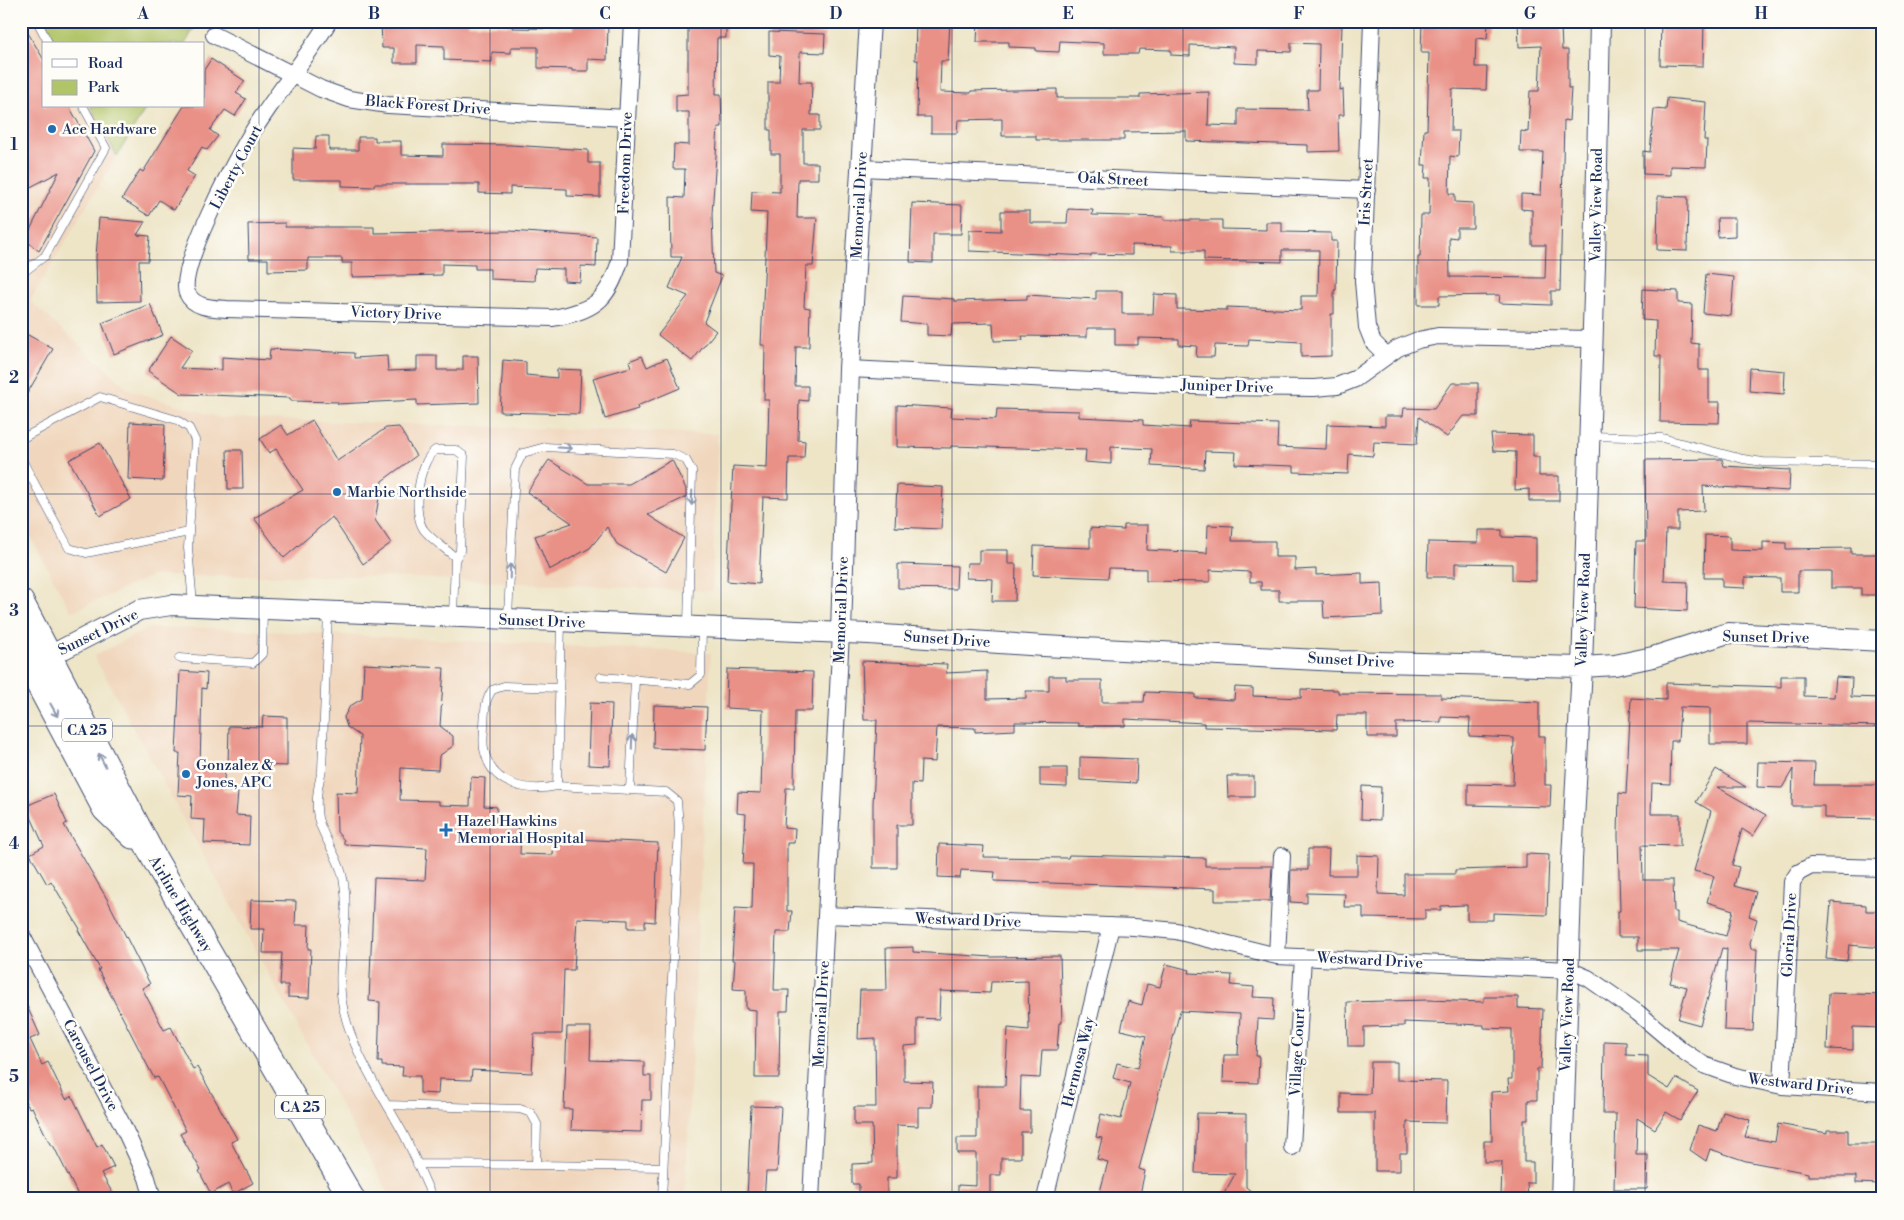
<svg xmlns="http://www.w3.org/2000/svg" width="1904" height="1220" viewBox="0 0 1904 1220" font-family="'Libre Bodoni',serif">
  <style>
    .built { fill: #f0d6bc }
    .green { fill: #b1c468; stroke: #667a63 }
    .building { fill: #e99187 }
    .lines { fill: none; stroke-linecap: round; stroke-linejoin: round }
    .service-casing { stroke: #3b4a6e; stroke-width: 9 }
    .minor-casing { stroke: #3b4a6e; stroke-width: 18 }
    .tertiary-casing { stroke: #3b4a6e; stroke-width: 22 }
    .primary-casing { stroke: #3b4a6e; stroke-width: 27 }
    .service { stroke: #fff; stroke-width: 8 }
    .minor { stroke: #fff; stroke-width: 16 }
    .tertiary { stroke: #fff; stroke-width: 20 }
    .primary { stroke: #fff; stroke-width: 25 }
    .oneway { stroke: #8d97ae }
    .grid { fill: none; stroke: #1b2f5e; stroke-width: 1; stroke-opacity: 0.55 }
    .poi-dot { fill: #1f6fb2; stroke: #fdfcf7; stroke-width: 2 }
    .labels { text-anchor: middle; stroke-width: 5; stroke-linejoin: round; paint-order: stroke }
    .shield { fill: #fdfcf7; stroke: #5f6c8c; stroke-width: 1 }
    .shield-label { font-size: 14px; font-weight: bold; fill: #1b2f5e }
    .street-label { font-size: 15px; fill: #1b2f5e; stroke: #fdfcf7 }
    .poi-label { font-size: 15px; fill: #1b2f5e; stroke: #fdfcf7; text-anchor: start }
    .neatline { fill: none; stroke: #1b2f5e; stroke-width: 2 }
    .grid-label { font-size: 16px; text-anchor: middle; font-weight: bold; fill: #1b2f5e }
  </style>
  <rect width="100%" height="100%" fill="#fdfcf7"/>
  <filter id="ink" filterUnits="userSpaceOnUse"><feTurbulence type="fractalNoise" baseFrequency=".02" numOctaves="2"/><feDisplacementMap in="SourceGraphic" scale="10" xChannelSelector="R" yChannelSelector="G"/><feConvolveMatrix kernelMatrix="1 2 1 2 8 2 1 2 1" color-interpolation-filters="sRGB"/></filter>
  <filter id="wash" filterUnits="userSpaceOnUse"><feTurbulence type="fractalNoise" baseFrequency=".0096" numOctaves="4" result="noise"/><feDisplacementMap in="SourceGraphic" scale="20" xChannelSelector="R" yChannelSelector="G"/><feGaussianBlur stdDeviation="1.12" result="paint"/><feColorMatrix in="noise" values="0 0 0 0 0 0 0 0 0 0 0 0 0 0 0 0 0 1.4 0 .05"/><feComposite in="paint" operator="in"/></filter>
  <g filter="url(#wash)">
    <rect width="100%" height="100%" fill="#eee5c7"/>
    <!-- built -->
    <path class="built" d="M21 21H46L58 44H44V106H92L117 155 30 301 131 391 220 418 718 434 712 591 363 576H152L71 612 21 519Z
      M148 628H206L711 653 685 1199H392L94 656Z"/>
    <!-- green -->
    <path class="green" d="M44 21H198L185 44H56Z
      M90 106H147L117 156Z"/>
    <g id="blocks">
      <!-- building -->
      <path class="building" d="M21 21 44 60V106H69L94 151 39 251 25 240 59 172 21 192Z
        M381 21H469L468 24 513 26 512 28 573 29V23L608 24 607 60 588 59V71H572V69L538 68V47H511V53L492 52V62L444 60V46L417 45V63H394V48H382Z
        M688 21H726V38H717L716 94H721L722 127H718L712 214 714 273 722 276 704 322 716 331 692 361 658 335 688 296 669 288 682 257H671L670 197 684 198 685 169H673L674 144 689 145V112H676V95L688 94Z
        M916 21H950L948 61H941L940 92 971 93V91L1057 89V98H1140V94L1209 92 1208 125 1238 126V109L1308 110 1307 90H1318L1319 44 1291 43V52L1258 51V64L1234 63V47L1190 45V56L1171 55V50L1139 49 1138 54H1104V43L1060 41 1059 52 1036 51V48L1009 47V42H977L978 21H1097V26H1146V21H1257L1342 24 1340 90 1343 89 1344 115H1338L1339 151 1308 152V145L1186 141V131L1124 132V140H1036V136H1002V119L958 120 957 133H931V117H917L918 60H915Z
        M1422 21H1488L1487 39 1476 38 1475 67H1487L1486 90 1452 89 1451 131H1459L1458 157 1450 156 1449 194H1455V202L1473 203V228H1457V238L1449 237 1450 277 1545 278 1546 245H1532V210L1521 209V194L1541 195 1543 152H1520L1521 131 1528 132 1530 91H1539L1541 46 1519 47 1518 21H1551V26H1561L1562 50H1568V88H1571L1569 121 1564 120 1560 291H1551V305L1499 303 1500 295 1439 296V305H1418V257H1420L1421 215H1429L1430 178H1425L1426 165H1422L1424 130H1427L1429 53H1421Z
        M1661 21H1704L1703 66 1660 65Z
        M769 32 825 34 824 53 800 52 799 82H812L811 115H820V130H803V163H818V179H798L797 218H817L813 266H806L804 307 810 308 809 347H796L795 386H808V401L799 400 798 440 805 441 804 458H789L788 498 763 497 759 584 727 581 733 466 767 468 769 400H764L765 345H761L767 213 751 212 752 191 780 192V154H771V130H768V82H779L780 56 769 55Z
        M211 59 245 81 236 93 246 99 235 116 225 110 210 130 218 136 207 150 202 147 187 171 195 176 174 210 159 200 149 216 122 199 140 170 143 172 184 106H204V70Z
        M1667 98 1706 102 1704 140H1707L1706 167 1670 166V175L1643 174V151L1650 152 1654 109 1666 110Z
        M316 136H329V150H358V137H375V141H401V155L443 156V144L511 145 588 150V163H600V197L567 196V189L510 187V194L479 193V184H374V187L342 186V180H293V148L315 149Z
        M1658 196 1688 197 1687 251 1657 250Z
        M912 203 962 205 961 234H933V263L910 262Z
        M1068 209 1093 210 1092 215 1164 217V220H1222V229L1266 230V222H1282V232L1331 233V241H1337L1336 290H1334V314H1331V356L1301 357V342L1249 339 1248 346 1215 345 1214 357H1196L1197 346 1179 345V339L1138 338V345H1115V328H1087V337L1022 336 1023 340 994 341 993 323 952 324 951 336 927 335V324L901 322 903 296 954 299V301L1027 299V295L1096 299V291H1122V314H1153L1154 294 1177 295V309L1227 310V307L1301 310V296H1318L1319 250H1282V262L1204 260V251H1172V246L1132 245V255L1091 254V256L969 251V230L1001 231V211H1030V223H1067Z
        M99 218 145 222 137 235 150 236 148 261H139L140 301 97 302 96 257Z
        M1717 218H1735V236L1718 237Z
        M285 223V227H374V233L510 231 597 237 596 267 581 266 580 282 564 281V269L535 268 534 281 490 279V269H475V265L442 264V275L352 277V263H342V258H308V270L268 271V259H249L248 224Z
        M1706 274 1734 277 1731 316 1703 313Z
        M1643 289 1678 291V303L1692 304 1691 343 1699 344V370H1709V402H1720L1719 423 1660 422 1661 356H1655L1656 321 1642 320Z
        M150 304 163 335 114 354 102 323Z
        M21 331 53 349 21 404Z
        M171 336 192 350 180 368 222 370V357L269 360 270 349 354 353V358L387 356 388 371 417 370V356H437V370H463V356H478L479 403 417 405V400L337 404 339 402 290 401V398L182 394 148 371Z
        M642 356 647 367 667 358 680 388 637 406 638 409 605 419 593 378 631 367 629 361Z
        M503 360 526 362V375L557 378V369L581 370 579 414 500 412Z
        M1750 368 1785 371 1784 394 1749 391Z
        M1452 383H1478V416H1463L1447 437 1419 417 1417 444 1374 442 1373 456 1349 454 1348 474 1294 472V466L1235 464 1236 452 1205 451 1204 469 1151 466 1152 449 1111 447V464L1085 462 1086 450 951 446V448L897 447V405L952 408 951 417 996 419 997 409 1079 411V417L1143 420V425L1189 428 1190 421 1278 424 1277 447 1326 449 1327 424 1385 426V416H1403L1404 408 1434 409Z
        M312 420 337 461 386 428 399 427 416 456 382 481 375 520 391 543 363 564 332 517 284 558 254 518 303 490 276 449 269 453 260 439 281 425 288 435Z
        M130 422 165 424 163 481 128 479Z
        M1491 434 1533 435V457H1539V476H1559V501H1529V489L1515 490 1516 452 1493 451Z
        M100 443 131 499 100 516 69 460Z
        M227 450H242L243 489H228Z
        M1722 459 1724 466 1790 470 1789 491 1703 486 1704 511 1678 512V530H1666L1664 581 1688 582 1687 611 1634 608 1636 541H1646L1645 460Z
        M549 460 588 484H629L672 460 686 489V497L648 515 684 538 666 572 617 544 607 527 590 548 549 570 535 536 572 523 527 492Z
        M897 485 943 487 941 529 895 527Z
        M1124 525H1148L1147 550 1207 553 1208 525 1233 526 1232 541H1275V557H1295V570L1316 569V575L1362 573V584L1382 583 1383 615 1324 618 1323 601H1279V590H1261V582H1250V572L1210 570V582L1146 581V569L1109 568 1108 578 1033 575 1034 546 1090 548V528L1124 530Z
        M1478 530H1502V537L1536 538V581L1512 580V564L1455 563V577H1427L1428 542 1478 543Z
        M1705 535 1730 536V550L1763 551V542L1786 543V549L1851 548V554H1883L1880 595H1861V588H1831V571H1798V592H1780V578L1745 577V588L1722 587V578H1704Z
        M979 550H1008V564H1016L1015 601H992L993 579 966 578 967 563H979Z
        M898 564 957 566 956 589 898 588Z
        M862 661 947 664 946 673 987 671V699L1026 698V691H1049V676H1066V680H1102V702H1144L1145 692 1195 694V698L1234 700 1235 687 1253 688V696L1301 698V689L1338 690V693L1441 694V698L1539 702V736H1545V785H1551L1550 807 1468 805V784L1513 785 1514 738 1469 736 1470 718 1441 717V722L1396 723V737H1367V715H1337L1336 730 1204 727V723L1125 719V726H1078V723L1015 722V730L975 732V728L937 727 935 762 921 761 920 784 912 783V825H897V868H873V804L877 720H864Z
        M364 664 444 668 440 726 453 736V746L439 756 438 770 401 768 400 800 439 801V805L470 806 471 777 485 778 484 806 497 807 496 821 505 828 521 829 520 854 553 855 554 838 658 843 655 922 645 921V928H628V920L577 918 574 970H564L562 1034H534L532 1073 472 1070 471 1080 439 1079 438 1094 420 1093V1076H402L403 1067 382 1066V1062H378L380 1002 369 1001 374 878 425 880 427 848 344 844V840L337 832 336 792 358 793 360 736 347 727 344 717 350 706 362 699Z
        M727 669 813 672 812 711H795L794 788H786L784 828 795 829 794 843H787V911H792L790 932H776L774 990H789L788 1011H780L779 1078H755L756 1010 746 1009V990L733 989 735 960H732L735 908 752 909 753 864H743L746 814 737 813 738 792 761 793 763 710 726 708Z
        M180 671 207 673 206 689 202 688 200 767 225 768 223 791 238 792 236 815 250 816 249 845 204 843 205 820 191 819 192 796 178 795 180 753H176Z
        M1781 676H1804V696L1834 697 1836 677 1852 678 1851 697 1883 698V726L1747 723V744H1710V708L1680 707 1678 741H1671L1670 784 1652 783 1651 814H1680V846L1642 845 1643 880H1673L1674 912H1677V922L1726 936 1733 910 1707 902 1714 876 1694 871 1711 811 1696 802 1716 769 1746 787H1717L1766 815 1753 836 1742 829 1732 865 1739 867 1734 886 1756 892 1749 916 1757 919 1750 943 1751 949H1757L1753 1031 1724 1030 1727 949 1722 948 1700 1025 1678 1019 1687 987 1670 983 1679 950H1638V937H1618V911H1620L1618 836 1619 793 1626 794 1631 698 1666 700V683L1781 687Z
        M590 703 612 704 610 766 588 765Z
        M654 705 707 707 705 750 653 748Z
        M263 716 287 717V766L228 764 229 726 262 727Z
        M1080 757 1137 759 1136 783 1080 780Z
        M1758 762 1815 763 1814 785H1883V819L1824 818V806H1792L1793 769 1782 788 1757 787Z
        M1040 768H1067V787L1040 786Z
        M1227 776H1254V797H1228Z
        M1362 786 1381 787 1380 820 1361 819Z
        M54 794 67 823 64 825 107 899 150 984 142 988 164 1030 171 1027 193 1069 197 1067 237 1139 231 1142 253 1183 233 1194 228 1184 211 1194 199 1171 201 1170 180 1134 186 1131 158 1077 154 1078 98 970 100 969 78 930 80 929 51 881 47 884 30 854 44 846 26 806Z
        M939 844 984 846 983 857 1068 858 1069 855 1205 858V866H1272L1270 901H1215V889L994 881 995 872 961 870 960 878 938 877Z
        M1308 849H1329L1328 875H1357V855L1379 856 1378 894 1404 895V874H1455V870L1526 868V854L1549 855 1547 915 1493 913V920H1467V905L1441 906V910H1425V919L1363 918V907H1344L1345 894 1307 893V903L1290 902 1291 870H1308Z
        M251 900 296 901 295 925H309L308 949H311L309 998 288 997V985H280L282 953H263L264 929H250Z
        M1831 902 1866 905V911H1883V948L1849 945 1847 961 1826 959Z
        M913 947V952L992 957 1060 956 1062 1023H1059L1057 1050H1042L1040 1078 1021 1077 1020 1111H1030V1132H1021V1158H1001V1175H990V1199H958V1185L976 1186V1153H957V1138H977V1086H1005L1008 1028 1029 1030 1028 981 991 982 990 993 940 991 939 1019 917 1018V1045L904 1046V1081L933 1082 932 1107H918V1126L897 1125V1178H887V1199H859V1184H852V1164L873 1163 872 1125H854V1107H876L875 1038 858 1039 860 990H887L886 948Z
        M1166 964 1190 970 1189 973 1232 975 1231 985 1254 987 1253 997 1274 998 1273 1020 1258 1019 1256 1056H1259L1258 1083 1223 1082 1224 1055H1238L1240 1014 1180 1011 1139 1169 1145 1171 1139 1199H1098L1108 1162 1097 1159 1102 1138 1096 1137 1101 1114 1121 1119 1130 1083 1113 1078 1117 1063 1138 1068 1146 1036 1121 1030 1128 1001 1142 1005 1147 984 1160 987Z
        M21 993 40 1035 30 1039 42 1065 48 1062 66 1099 72 1096 97 1147 102 1144 114 1167 101 1173 116 1199H80L53 1145 51 1146 32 1107 29 1108 21 1093Z
        M1829 993 1883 995V1028L1853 1027V1050L1827 1049Z
        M1484 997H1518V1008L1543 1009 1541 1069H1537V1100H1528V1120H1524V1162H1533V1183H1527L1528 1199H1501L1502 1162H1484V1141H1492L1491 1092 1509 1091 1508 1079H1512V1029L1484 1028V1025L1404 1022V1026L1364 1027V1046H1348L1347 1002 1427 1000 1484 1002Z
        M567 1027H591L590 1060 644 1062V1076H651V1100H642L641 1132 571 1130 572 1109H564Z
        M1604 1041 1626 1042V1055L1648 1056V1076L1669 1089 1676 1078 1698 1091 1680 1120 1666 1112 1655 1129 1637 1118 1636 1155H1648L1647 1189H1614L1616 1114H1603Z
        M1371 1062H1397V1080L1447 1081 1446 1123 1407 1122V1153H1400V1171H1375V1113H1341V1093L1370 1094Z
        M751 1106 781 1107 777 1172H766L764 1199H747Z
        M1723 1112 1750 1120 1745 1137 1775 1142 1778 1124 1827 1133V1130H1848V1144H1883L1881 1184 1856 1183V1176H1808V1173L1746 1161 1710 1149 1706 1161 1690 1150 1698 1125 1717 1131Z
        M1197 1113 1246 1114V1187L1260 1199H1221L1235 1174 1195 1173Z"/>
    </g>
  </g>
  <g filter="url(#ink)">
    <use href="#blocks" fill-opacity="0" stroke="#3b4a6e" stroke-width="1"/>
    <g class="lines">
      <defs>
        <path id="service" d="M37 21 49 44
          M21 274 45 256 106 148 83 106
          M1590 436 1662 438 1743 459 1763 462 1883 464
          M21 439 100 397 177 420 189 428 195 440 188 548 193 604
          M21 458 69 548 86 553 189 532
          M328 613 322 770C318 786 315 801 318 818 323 839 339 856 343 878 352 920 334 965 343 1007 352 1052 381 1093 403 1133 414 1154 423 1177 433 1199
          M453 615 455 560 460 551 464 456 456 450H435C419 462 411 512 424 530 432 540 446 549 456 558
          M508 617 515 469 523 453 545 447 673 454 686 460 692 471 688 625
          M561 622 557 786 666 792 677 801 679 826 662 1199
          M179 658 253 663 262 654 263 609
          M601 677 690 684 701 675 702 627
          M557 786C528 792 493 786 485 753 482 745 484 735 484 726 485 712 484 702 492 690L504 686 559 688
          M630 790 635 679
          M387 1105 520 1109 531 1113 537 1124 536 1165 663 1167
          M417 1164 536 1165"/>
        <path id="minor" d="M329 21C304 63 270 100 246 143 232 167 177 270 187 293 194 308 212 308 227 309L553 318C594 310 607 302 620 261L632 21
          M1372 21 1363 281 1367 327 1373 342 1387 356
          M214 35 321 89 349 99 388 105 627 118
          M860 168 1367 190
          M849 369 1215 387 1314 388 1337 386 1355 379 1398 348 1418 340 1438 336 1591 339
          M826 915 1134 927 1176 931 1277 956 1569 970 1588 978 1638 1013 1683 1051 1704 1065 1735 1076 1782 1086 1883 1092
          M21 934 122 1124 147 1178 153 1199
          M1277 956 1282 856
          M1782 1086 1792 882 1798 873 1811 866 1883 868
          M1292 1147 1303 957
          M811 1199 841 633
          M1045 1199 1111 926"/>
        <path id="tertiary" d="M841 633 849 369 870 21
          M36 663 139 610 171 605 869 634 1044 646 1339 661 1582 667 1615 665 1653 657 1728 633 1883 641
          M1561 1199 1572 860 1582 667 1595 264 1600 21"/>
        <path id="primary" d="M21 602 154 858 352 1199
          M21 651 105 809 133 836"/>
      </defs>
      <!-- service casing -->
      <use href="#service" class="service-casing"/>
      <!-- minor casing -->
      <use href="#minor" class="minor-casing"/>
      <!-- tertiary casing -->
      <use href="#tertiary" class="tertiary-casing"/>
      <!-- primary casing -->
      <use href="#primary" class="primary-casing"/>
      <!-- service -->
      <use href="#service" class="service"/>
      <!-- minor -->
      <use href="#minor" class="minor"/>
      <!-- tertiary -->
      <use href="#tertiary" class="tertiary"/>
      <!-- primary -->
      <use href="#primary" class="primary"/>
    </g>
    <!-- one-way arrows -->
    <defs><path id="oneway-shaft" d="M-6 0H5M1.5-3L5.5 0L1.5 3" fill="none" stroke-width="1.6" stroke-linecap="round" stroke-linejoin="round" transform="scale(1.25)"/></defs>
    <g class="oneway">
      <use href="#oneway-shaft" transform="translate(565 448) rotate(3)"/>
      <use href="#oneway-shaft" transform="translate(692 498) rotate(92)"/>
      <use href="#oneway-shaft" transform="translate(510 571) rotate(-88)"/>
      <use href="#oneway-shaft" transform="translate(54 710) rotate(61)"/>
      <use href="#oneway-shaft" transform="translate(632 742) rotate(-88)"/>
      <use href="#oneway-shaft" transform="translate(102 760) rotate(-117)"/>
    </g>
  </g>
  <!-- grid -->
  <path class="grid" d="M259 21V1199M490 21V1199M721 21V1199M952 21V1199M1183 21V1199M1414 21V1199M1645 21V1199M21 260H1883M21 494H1883M21 726H1883M21 960H1883"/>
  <!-- markers -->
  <g class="poi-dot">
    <circle cx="52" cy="129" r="5"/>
    <circle cx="337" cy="492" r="5"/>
    <circle cx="186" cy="774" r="5"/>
    <path d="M443.5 822.5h5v5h5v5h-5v5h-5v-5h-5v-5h5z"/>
  </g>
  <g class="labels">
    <!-- shield labels -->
    <g class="shield">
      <rect x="62" y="718.5" width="50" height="23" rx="4"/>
      <rect x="275" y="1095.5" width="50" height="23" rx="4"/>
    </g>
    <g class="shield-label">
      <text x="87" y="735">CA 25</text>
      <text x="300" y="1112">CA 25</text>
    </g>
    <!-- street labels -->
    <g class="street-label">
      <text transform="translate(428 105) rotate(4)" y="5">Black Forest Drive</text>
      <text transform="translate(625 163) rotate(-88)" y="5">Freedom Drive</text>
      <text transform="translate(236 167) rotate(-62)" y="5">Liberty Court</text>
      <text transform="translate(1113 179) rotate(3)" y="5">Oak Street</text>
      <text transform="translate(1366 192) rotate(-87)" y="5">Iris Street</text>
      <text transform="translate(859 205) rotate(-87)" y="5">Memorial Drive</text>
      <text transform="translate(1596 205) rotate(-89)" y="5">Valley View Road</text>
      <text transform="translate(396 313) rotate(2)" y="5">Victory Drive</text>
      <text transform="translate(1227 386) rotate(2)" y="5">Juniper Drive</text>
      <text transform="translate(841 610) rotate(-88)" y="5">Memorial Drive</text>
      <text transform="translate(1583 610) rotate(-88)" y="5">Valley View Road</text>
      <text transform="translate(542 621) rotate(2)" y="5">Sunset Drive</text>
      <text transform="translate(98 632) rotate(-26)" y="5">Sunset Drive</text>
      <text transform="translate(1766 637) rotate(1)" y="5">Sunset Drive</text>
      <text transform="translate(947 639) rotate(4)" y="5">Sunset Drive</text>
      <text transform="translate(1351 660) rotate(3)" y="5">Sunset Drive</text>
      <text transform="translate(181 904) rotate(59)" y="5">Airline Highway</text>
      <text transform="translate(968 920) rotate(2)" y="5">Westward Drive</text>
      <text transform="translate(1789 935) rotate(-87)" y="5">Gloria Drive</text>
      <text transform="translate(1370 960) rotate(3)" y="5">Westward Drive</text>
      <text transform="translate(821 1014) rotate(-87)" y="5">Memorial Drive</text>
      <text transform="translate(1567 1015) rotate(-88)" y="5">Valley View Road</text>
      <text transform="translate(1297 1052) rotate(-87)" y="5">Village Court</text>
      <text transform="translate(1078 1062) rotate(-76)" y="5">Hermosa Way</text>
      <text transform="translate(91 1065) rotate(62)" y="5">Carousel Drive</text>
      <text transform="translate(1801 1084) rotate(6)" y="5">Westward Drive</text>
    </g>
    <!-- poi labels -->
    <g class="poi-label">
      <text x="62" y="134">Ace Hardware</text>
      <text x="347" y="497">Marbie Northside</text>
      <text x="196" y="770">Gonzalez &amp;<tspan x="196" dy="17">Jones, APC</tspan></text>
      <text x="457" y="826">Hazel Hawkins<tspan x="457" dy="17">Memorial Hospital</tspan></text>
    </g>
  </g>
  <!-- margin -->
  <rect width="1904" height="1220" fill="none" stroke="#fdfcf7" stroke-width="55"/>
  <!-- legend -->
  <rect x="42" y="42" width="162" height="65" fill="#fdfcf7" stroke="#a3aaba"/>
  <rect x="52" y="59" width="25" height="8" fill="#ffffff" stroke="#a3aaba"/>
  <text x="88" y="68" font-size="15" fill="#1b2f5e">Road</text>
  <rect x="52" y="80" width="25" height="15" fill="#b1c468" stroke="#a3aaba"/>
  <text x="88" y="92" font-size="15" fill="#1b2f5e">Park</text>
  <rect x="28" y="28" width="1848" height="1164" class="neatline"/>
  <g class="grid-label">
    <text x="143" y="19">A</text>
    <text x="374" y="19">B</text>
    <text x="605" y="19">C</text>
    <text x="836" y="19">D</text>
    <text x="1068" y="19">E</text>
    <text x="1299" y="19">F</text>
    <text x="1530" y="19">G</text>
    <text x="1761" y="19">H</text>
    <text x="14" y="150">1</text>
    <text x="14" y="383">2</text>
    <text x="14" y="616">3</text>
    <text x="14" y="849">4</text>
    <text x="14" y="1082">5</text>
  </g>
</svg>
